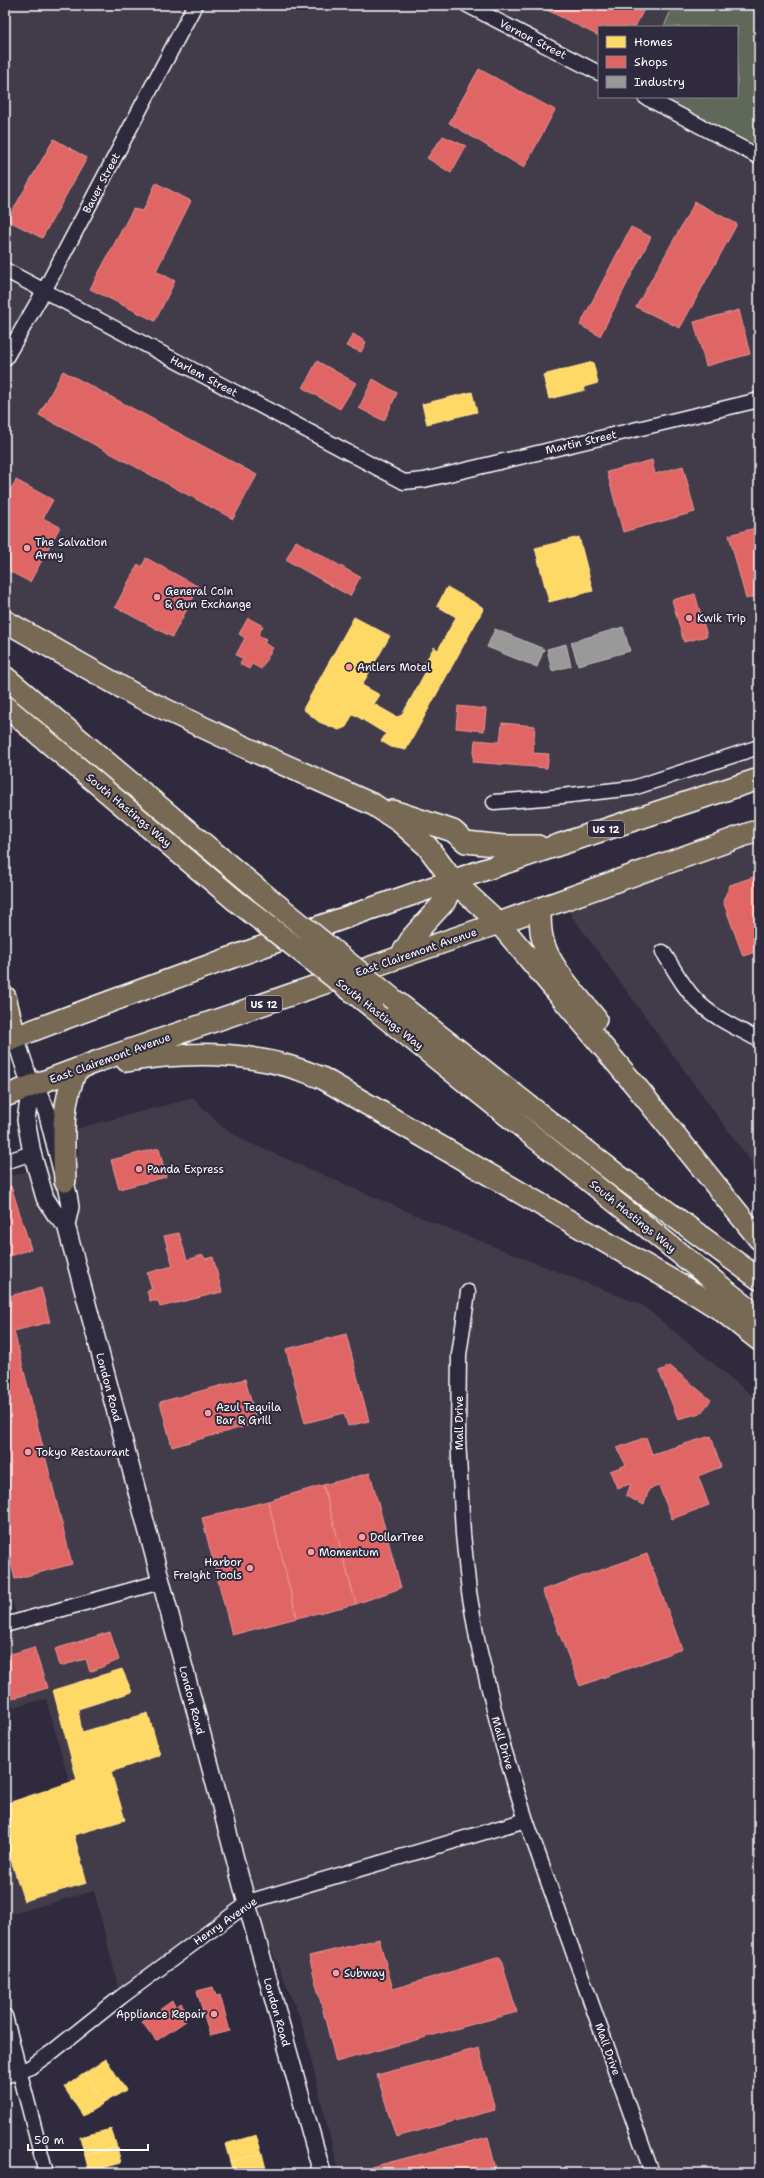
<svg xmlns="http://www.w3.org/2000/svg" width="764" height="2178" viewBox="0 0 764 2178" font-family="'Shantell Sans',sans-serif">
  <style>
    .built { fill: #433b48 }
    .green { fill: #60675a; stroke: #b0b3ac }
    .homes { fill: #ffd966; stroke: #ffe494 }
    .shops { fill: #e06666; stroke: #e99494 }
    .industry { fill: #999; stroke: #b8b8b8 }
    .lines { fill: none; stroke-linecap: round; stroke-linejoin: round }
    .minor-casing { stroke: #fff; stroke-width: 17 }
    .tertiary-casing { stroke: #fff; stroke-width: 20 }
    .primary-casing { stroke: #fff; stroke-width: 24 }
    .minor { stroke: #2f2a3d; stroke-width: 14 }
    .tertiary { stroke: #2f2a3d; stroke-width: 17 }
    .primary { stroke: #786954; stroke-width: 21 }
    .primary-bridge-casing { stroke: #fff; stroke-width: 24; stroke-linecap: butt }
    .primary-bridge { stroke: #786954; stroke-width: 21 }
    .poi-dot { fill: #ff9aa2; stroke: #2f2a3d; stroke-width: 1.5 }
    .labels { text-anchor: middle; stroke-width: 4; stroke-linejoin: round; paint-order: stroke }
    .shield { fill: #2f2a3d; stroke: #c1bfc5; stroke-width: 1 }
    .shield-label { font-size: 10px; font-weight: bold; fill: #fff }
    .street-label { font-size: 11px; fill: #fff; stroke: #2f2a3d }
    .poi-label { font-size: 11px; fill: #fff; stroke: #2f2a3d; text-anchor: start }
  </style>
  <rect width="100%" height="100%" fill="#2f2a3d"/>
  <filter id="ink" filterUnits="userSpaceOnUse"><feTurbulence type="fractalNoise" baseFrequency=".025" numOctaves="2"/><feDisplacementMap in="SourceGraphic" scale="8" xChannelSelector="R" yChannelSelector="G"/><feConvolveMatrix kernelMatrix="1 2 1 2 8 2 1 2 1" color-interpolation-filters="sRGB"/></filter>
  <g filter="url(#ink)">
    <!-- built -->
    <path class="built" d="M5 5H673L664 27H599V97H645L759 157V779L563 843 503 846 374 805 5 621Z
      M759 830V1173L561 901Z
      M193 1098 221 1126 245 1141 432 1222 642 1305 759 1401V2173H339L302 2023 251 1901 121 1997 94 1891 5 1916V1811L72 1791 46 1699 5 1709V1625L18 1621 5 1574V1177L44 1168 79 1154 75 1129Z"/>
    <!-- green -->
    <path class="green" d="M673 5H759V157L645 97H737V27H664Z"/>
    <!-- homes -->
    <path class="homes" d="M593 362 598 383 584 387 585 390 549 399 543 375Z
      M472 392 477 412 427 424 422 404Z
      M579 537 593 591 549 602 535 548Z
      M447 587 484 608 406 750 391 747 381 741 386 734 353 714 346 727 339 730 319 722 303 709 354 617 390 636 362 685 380 695 374 704 397 717 402 715 426 671 424 664 434 647 438 650 456 617 437 606Z
      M122 1669 132 1692 78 1709 82 1732 148 1713 160 1755 111 1772 125 1820 74 1835 87 1883 24 1901 5 1841V1804L77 1780 53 1690Z
      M106 2059 126 2090 104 2103 85 2073Z
      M85 2073 104 2103 83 2116 64 2087Z
      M111 2129 117 2147 85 2156 80 2137Z
      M256 2135 262 2153 230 2162 225 2144Z
      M117 2147 121 2163 89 2172 85 2156Z
      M262 2153 266 2169 252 2173H233L230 2162Z"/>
    <!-- shops -->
    <path class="shops" d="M537 5H646L635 27H599V36Z
      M479 69 555 110 524 168 449 123Z
      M443 136 466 146 451 173 427 158Z
      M54 139 87 158 42 238 7 220Z
      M156 183 191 201 156 271 175 281 155 321 90 289 133 209 143 211Z
      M695 202 737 224 680 328 636 307Z
      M631 227 651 237 600 336 580 325Z
      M739 310 750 354 706 366 694 322Z
      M353 334 366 342 361 352 346 346Z
      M317 361 356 383 340 409 303 388Z
      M63 371 257 475 233 519 39 415Z
      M373 379 397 393 384 421 359 408Z
      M652 460 655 474 683 466 695 512 623 532 607 472Z
      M16 480 53 500 43 518 60 527 30 582 5 569V499Z
      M759 527V595L746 599 729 535Z
      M296 541 360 577 350 596 286 560Z
      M146 558 199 587 172 637 115 607 138 564 142 567Z
      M695 594 707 636 684 642 672 600Z
      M248 618 263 626 258 635 266 639 264 643 273 648 261 669 252 664 249 669 240 664 243 659 236 655 245 638 239 634Z
      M458 706 486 709 484 731 456 728Z
      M502 723 535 726 533 753 549 754 547 768 473 762 475 740 500 742Z
      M759 875V951L743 956 723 901 730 885Z
      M159 1148 166 1177 119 1189 111 1160Z
      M11 1186 31 1249 5 1258V1188Z
      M179 1233 187 1260 203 1255 205 1259 213 1257 222 1292 160 1307 158 1301H150L147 1291 152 1289 147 1273 173 1266 164 1236Z
      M41 1288 50 1322 14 1331 72 1564 15 1579 5 1539V1297Z
      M346 1334 369 1421 348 1426 344 1413 305 1423 286 1349Z
      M670 1366 711 1400 701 1413 678 1419 659 1371Z
      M245 1379 257 1423 172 1447 160 1402Z
      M711 1436 721 1467 698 1476 709 1505 672 1519 659 1486 649 1489 644 1505 626 1496 631 1484 617 1488 610 1471 626 1465 617 1448 646 1437 652 1454Z
      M370 1473 401 1588 356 1604 323 1485Z
      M323 1485 356 1604 297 1618 268 1501Z
      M268 1501 297 1618 232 1635 202 1518Z
      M647 1554 682 1649 580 1686 542 1590Z
      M110 1632 119 1660 90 1672 86 1659 60 1666 55 1649Z
      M34 1647 47 1688 5 1701V1656Z
      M379 1939 393 1989 500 1957 517 2012 336 2062 309 1956Z
      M213 1987 216 1996 220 1995 230 2031 210 2036 197 1991Z
      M172 2001 176 2007 181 2003 188 2013 182 2015 186 2021 156 2041 142 2022Z
      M479 2048 495 2110 396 2137 377 2075Z
      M488 2137 497 2173H373L371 2167Z"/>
    <!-- industry -->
    <path class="industry" d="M623 627 630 651 578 665 571 642Z
      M495 629 544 649 537 667 487 647Z
      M566 644 571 666 552 671 547 649Z"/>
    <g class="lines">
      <defs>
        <path id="minor" d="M467 5 599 73
          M645 97 759 157
          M5 270 404 482 424 480 759 400
          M5 359 44 291 195 5
          M494 802 544 798 633 788 759 747
          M663 952C674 969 684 989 699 1003 716 1019 739 1029 759 1040
          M5 1162 32 1153
          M468 1292 459 1355 458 1438 463 1534 469 1592 478 1644 503 1746 526 1820 652 2173
          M5 1625 160 1582
          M5 2016 46 2173
          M5 2076 29 2068 52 2052 121 1997 251 1901 526 1820"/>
        <path id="tertiary" d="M15 1037 31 1086 40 1097 47 1112 68 1194 70 1207 66 1225
          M31 1086 26 1120 32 1153 45 1198 56 1215 66 1225 247 1904 322 2173"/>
        <path id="primary" d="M5 621 137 696 249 749 374 805 400 822 427 846 453 881 499 923 639 1090 759 1239
          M5 677 260 891
          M5 706 235 900
          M393 811 453 831 466 842 503 846H538
          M540 909C540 918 540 928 542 937 547 965 578 996 596 1019
          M400 957 414 935 445 901 453 881
          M5 997 15 1037
          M394 1000 620 1177 759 1279
          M372 1007 759 1317
          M5 1041C254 946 506 861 759 779
          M127 1061C194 1050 260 1051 322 1078L697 1295 721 1310 759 1340
          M5 1096 101 1060 499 923 759 830
          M65 1181C64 1142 60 1105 77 1069"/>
      </defs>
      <!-- minor casing -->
      <use href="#minor" class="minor-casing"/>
      <!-- tertiary casing -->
      <use href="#tertiary" class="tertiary-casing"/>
      <!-- primary casing -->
      <use href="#primary" class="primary-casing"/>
      <!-- minor -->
      <use href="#minor" class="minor"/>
      <!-- tertiary -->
      <use href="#tertiary" class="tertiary"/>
      <!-- primary -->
      <use href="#primary" class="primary"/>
      <defs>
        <path id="primary-bridge" d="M260 891 394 1000
          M235 900 372 1007"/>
      </defs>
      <!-- primary-bridge casing -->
      <use href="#primary-bridge" class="primary-bridge-casing"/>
      <!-- primary-bridge -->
      <use href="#primary-bridge" class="primary-bridge"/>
    </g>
  </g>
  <!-- markers -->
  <g class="poi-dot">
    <circle cx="27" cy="548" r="4"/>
    <circle cx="157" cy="597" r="4"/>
    <circle cx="689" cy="618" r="4"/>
    <circle cx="349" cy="667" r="4"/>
    <circle cx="139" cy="1169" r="4"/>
    <circle cx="208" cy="1413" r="4"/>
    <circle cx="28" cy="1452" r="4"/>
    <circle cx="362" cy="1537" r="4"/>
    <circle cx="311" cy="1552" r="4"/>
    <circle cx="250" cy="1568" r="4"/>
    <circle cx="336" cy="1973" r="4"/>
    <circle cx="214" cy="2014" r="4"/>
  </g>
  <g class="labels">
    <!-- shield labels -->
    <g class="shield">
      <rect x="588" y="821" width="36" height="16" rx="3"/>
      <rect x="246" y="996" width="36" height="16" rx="3"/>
    </g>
    <g class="shield-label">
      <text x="606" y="833">US 12</text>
      <text x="264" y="1008">US 12</text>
    </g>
    <!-- street labels -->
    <g class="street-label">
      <text transform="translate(533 39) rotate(27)" y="4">Vernon Street</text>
      <text transform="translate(101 183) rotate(-62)" y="4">Bauer Street</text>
      <text transform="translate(204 376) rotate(28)" y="4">Harlem Street</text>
      <text transform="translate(581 442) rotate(-13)" y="4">Martin Street</text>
      <text transform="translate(129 810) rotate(40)" y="4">South Hastings Way</text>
      <text transform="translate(416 952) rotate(-19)" y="4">East Clairemont Avenue</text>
      <text transform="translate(380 1014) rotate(38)" y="4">South Hastings Way</text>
      <text transform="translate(110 1058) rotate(-20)" y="4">East Clairemont Avenue</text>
      <text transform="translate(633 1216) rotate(39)" y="4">South Hastings Way</text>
      <text transform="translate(109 1387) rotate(75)" y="4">London Road</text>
      <text transform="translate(459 1423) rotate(-90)" y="4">Mall Drive</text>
      <text transform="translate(192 1700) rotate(75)" y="4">London Road</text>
      <text transform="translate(503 1743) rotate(74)" y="4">Mall Drive</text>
      <text transform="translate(225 1921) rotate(-35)" y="4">Henry Avenue</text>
      <text transform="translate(277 2012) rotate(74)" y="4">London Road</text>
      <text transform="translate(608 2049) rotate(70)" y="4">Mall Drive</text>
    </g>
    <!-- poi labels -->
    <g class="poi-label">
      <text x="35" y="546">The Salvation<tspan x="35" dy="13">Army</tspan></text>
      <text x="165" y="595">General Coin<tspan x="165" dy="13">&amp; Gun Exchange</tspan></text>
      <text x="697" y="622">Kwik Trip</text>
      <text x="357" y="671">Antlers Motel</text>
      <text x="147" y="1173">Panda Express</text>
      <text x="216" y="1411">Azul Tequila<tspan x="216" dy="13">Bar &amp; Grill</tspan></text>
      <text x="36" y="1456">Tokyo Restaurant</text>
      <text x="370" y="1541">DollarTree</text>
      <text x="319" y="1556">Momentum</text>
      <text x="242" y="1566" text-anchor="end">Harbor<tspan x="242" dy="13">Freight Tools</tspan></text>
      <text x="344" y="1977">Subway</text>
      <text x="206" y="2018" text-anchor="end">Appliance Repair</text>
    </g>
  </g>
  <!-- margin -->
  <rect width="764" height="2178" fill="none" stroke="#2f2a3d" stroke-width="20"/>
  <rect x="10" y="10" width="744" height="2158" fill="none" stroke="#fff" stroke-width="1.5" filter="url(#ink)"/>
  <!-- legend -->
  <rect x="598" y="26" width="140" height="72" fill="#2f2a3d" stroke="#827f8b"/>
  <rect x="606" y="36" width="20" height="12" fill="#ffd966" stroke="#827f8b"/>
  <text x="634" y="46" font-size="12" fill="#ffffff">Homes</text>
  <rect x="606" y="56" width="20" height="12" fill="#e06666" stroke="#827f8b"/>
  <text x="634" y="66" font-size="12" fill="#ffffff">Shops</text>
  <rect x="606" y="76" width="20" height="12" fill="#999999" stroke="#827f8b"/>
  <text x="634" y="86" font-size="12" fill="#ffffff">Industry</text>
  <!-- scale -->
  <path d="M28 2144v6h120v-6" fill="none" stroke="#ffffff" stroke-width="2"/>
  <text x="34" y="2144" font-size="12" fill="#ffffff" stroke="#2f2a3d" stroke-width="3" paint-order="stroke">50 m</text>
</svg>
